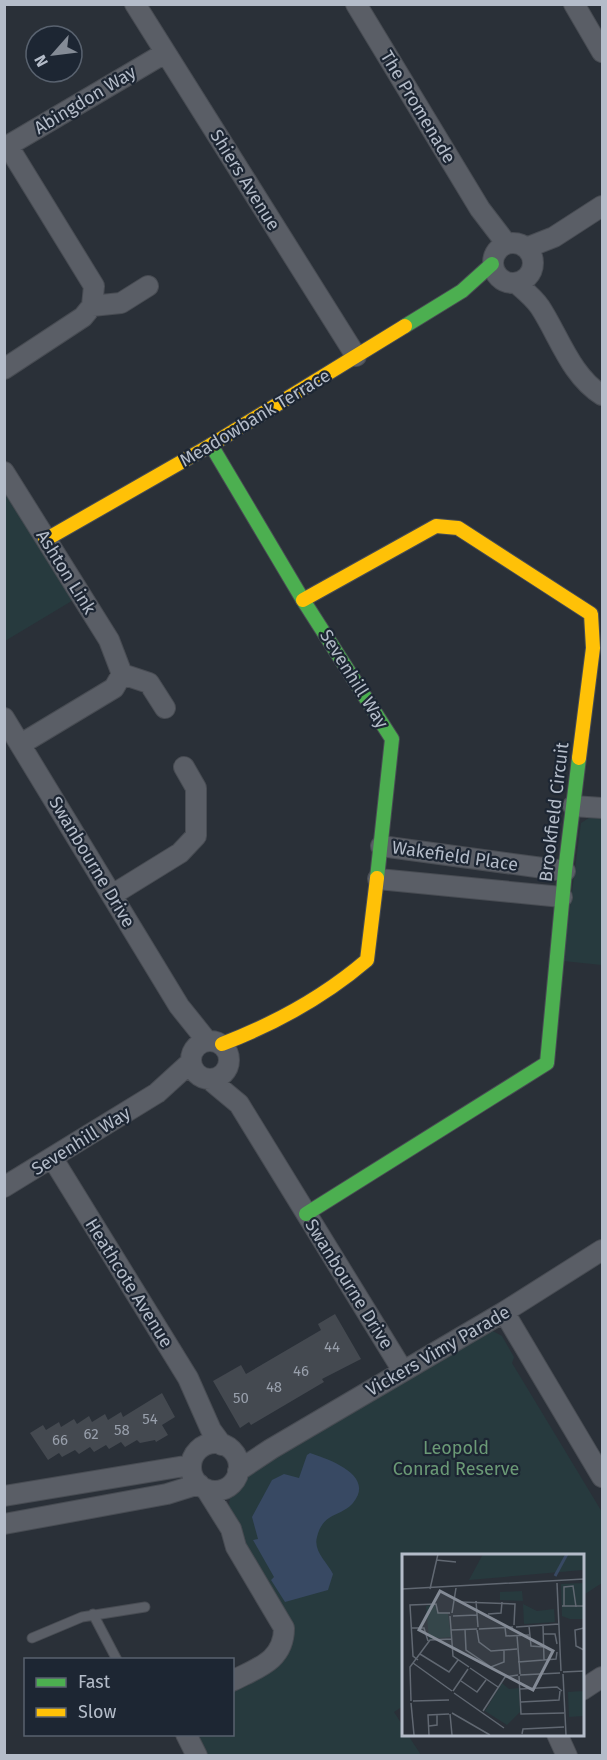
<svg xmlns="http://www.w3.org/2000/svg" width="607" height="1760" viewBox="0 0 607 1760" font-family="'Fira Sans',sans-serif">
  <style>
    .green { fill: #273a3e }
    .water { fill: #384963 }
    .building { fill: #444950 }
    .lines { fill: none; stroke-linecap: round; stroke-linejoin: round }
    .lane-casing { stroke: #484c53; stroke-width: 11 }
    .street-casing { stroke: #484c53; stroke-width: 22 }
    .fast-casing { stroke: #484c53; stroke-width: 16 }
    .slow-casing { stroke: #484c53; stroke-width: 16 }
    .lane { stroke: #5a5e66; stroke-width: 9 }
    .street { stroke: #5a5e66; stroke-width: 20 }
    .fast { stroke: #4caf50; stroke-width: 14 }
    .slow { stroke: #ffc107; stroke-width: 14 }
    .labels { text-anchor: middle; stroke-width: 4.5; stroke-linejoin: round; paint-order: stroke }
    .number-label { font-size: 15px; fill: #989fab }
    .street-label { font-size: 18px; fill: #b4bcc9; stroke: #1d2633 }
    .park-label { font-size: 18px; fill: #6b9a76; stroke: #1d2633 }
    .inset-river { fill: none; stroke: #384963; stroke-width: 3 }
    .inset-road { fill: none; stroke: #616872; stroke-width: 1.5 }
    .view { fill: #848b96; fill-opacity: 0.15; stroke: #848b96; stroke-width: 3 }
    .inset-edge { fill: none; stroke: #b4bcc9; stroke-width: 3 }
  </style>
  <rect width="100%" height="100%" fill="#2a3038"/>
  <!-- green -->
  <path class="green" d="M4 482 75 599 5 641H4Z
    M592 816H602V965L563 961 581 823Z
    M491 1330 502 1336 514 1357 512 1363 602 1512V1583L582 1596V1556H403V1706L394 1712 403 1726V1734L408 1735 421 1755H202L192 1735 232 1734 233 1689 288 1649 228 1514 231 1489 242 1474Z"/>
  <!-- water -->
  <path class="water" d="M310 1453C328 1459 376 1475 353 1503 341 1517 323 1512 317 1537 313 1551 327 1562 333 1574L328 1590 285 1602 271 1580 274 1577 253 1540 258 1539 252 1517 272 1480 284 1474 299 1478 307 1455Z"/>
  <!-- building -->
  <path class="building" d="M335 1314 361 1359 322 1379 324 1382 251 1425 249 1422 240 1428 213 1381 241 1365 246 1374 321 1330 318 1324Z
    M162 1393 175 1417 162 1425 168 1435 156 1442 155 1440 140 1443 137 1440 125 1447 121 1442 109 1449 106 1445 94 1452 90 1447 79 1454 75 1450 62 1457 59 1453 48 1460 30 1433 43 1425 46 1430 59 1422 61 1427 74 1419 77 1424 89 1416 92 1422 105 1414 108 1420 121 1412 123 1417Z"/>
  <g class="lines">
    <defs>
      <path id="lane" d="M93 1614 117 1660
        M32 1638 82 1617 145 1607"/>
      <path id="street" d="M135 4 356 356
        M356 4 480 209 506 243
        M574 4 602 52
        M4 148 165 53
        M493 263a20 20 0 1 1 40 0a20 20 0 1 1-40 0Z
        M526 248 554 237 602 206
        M516 283C524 290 534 298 540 307 559 336 571 376 602 395
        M92 306 121 303 148 286
        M4 369 83 317 92 306 94 286 8 146
        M4 472 109 640 122 674 114 688 21 744
        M122 674 149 683 165 708
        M4 718 179 1006 207 1041
        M573 806 602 808
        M381 846 565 871
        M378 879 562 897
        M112 895 180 853 196 836V788L184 767
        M191 1060a19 19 0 1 1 38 0a19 19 0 1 1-38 0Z
        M209 1079 239 1104 403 1371
        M53 1159 188 1378 211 1430 222 1445
        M4 1187 157 1093 191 1062
        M504 1312 602 1477
        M191 1467a24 24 0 1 1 48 0a24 24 0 1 1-48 0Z
        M238 1471 271 1449 504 1312 602 1250
        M206 1489 231 1529 236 1547 284 1628C284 1661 257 1668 232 1681
        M4 1496 191 1465
        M4 1524 167 1494 199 1484
        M582 1690 602 1677
        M186 1734 197 1756
        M557 1734 567 1756"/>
      <path id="fast" d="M405 326 462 291 492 264
        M211 445 303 600 392 739 377 878
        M306 1214 547 1063 565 871 579 758"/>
      <path id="slow" d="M45 540 211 445 405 326
        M303 600 436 526 458 528 591 614 593 648 579 758
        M222 1044C274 1024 325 996 367 960L377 878"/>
    </defs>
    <!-- lane casing -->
    <use href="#lane" class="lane-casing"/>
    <!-- street casing -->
    <use href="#street" class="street-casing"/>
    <!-- fast casing -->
    <use href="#fast" class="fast-casing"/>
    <!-- slow casing -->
    <use href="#slow" class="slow-casing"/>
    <!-- lane -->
    <use href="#lane" class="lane"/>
    <!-- street -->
    <use href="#street" class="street"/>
    <!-- fast -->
    <use href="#fast" class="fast"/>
    <!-- slow -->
    <use href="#slow" class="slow"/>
  </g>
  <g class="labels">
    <!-- number labels -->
    <g class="number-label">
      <text x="332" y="1352">44</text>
      <text x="301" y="1376">46</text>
      <text x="274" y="1392">48</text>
      <text x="241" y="1403">50</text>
      <text x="150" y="1424">54</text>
      <text x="122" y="1435">58</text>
      <text x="91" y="1439">62</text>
      <text x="60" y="1445">66</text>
    </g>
    <!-- street labels -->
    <g class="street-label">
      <text transform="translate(85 100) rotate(-31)" y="6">Abingdon Way</text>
      <text transform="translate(418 107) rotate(59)" y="6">The Promenade</text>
      <text transform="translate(245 180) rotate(58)" y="6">Shiers Avenue</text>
      <text transform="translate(255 418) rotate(-31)" y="6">Meadowbank Terrace</text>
      <text transform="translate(66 572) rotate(58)" y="6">Ashton Link</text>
      <text transform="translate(354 679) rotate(58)" y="6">Sevenhill Way</text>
      <text transform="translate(554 812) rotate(-83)" y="6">Brookfield Circuit</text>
      <text transform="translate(455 856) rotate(8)" y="6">Wakefield Place</text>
      <text transform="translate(92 862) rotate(59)" y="6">Swanbourne Drive</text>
      <text transform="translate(81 1141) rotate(-32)" y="6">Sevenhill Way</text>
      <text transform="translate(129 1283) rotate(58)" y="6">Heathcote Avenue</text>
      <text transform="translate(349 1284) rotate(58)" y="6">Swanbourne Drive</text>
      <text transform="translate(438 1351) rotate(-30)" y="6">Vickers Vimy Parade</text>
    </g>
    <!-- park labels -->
    <g class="park-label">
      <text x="456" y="1454">Leopold<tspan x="456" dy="21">Conrad Reserve</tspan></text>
    </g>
  </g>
  <!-- overview -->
  <g transform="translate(402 1554)">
    <rect width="182" height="182" fill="#2a3038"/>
    <path d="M81 0H181V16L67 26ZM181 29V65H168L160 62 159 30ZM120 37 121 47 98 46V38ZM33 50 35 58 46 60 49 83 27 85 24 52ZM121 50 135 57 152 55 153 68 122 70ZM180 117H181V162L167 163 166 138 181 137ZM100 129 107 135 117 134 118 158 105 171 83 157Z" fill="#273a3e"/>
    <path class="inset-river" d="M153 22 165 0"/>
    <path class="inset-road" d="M34 6 54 8M155 29 159 117M0 35 182 25M28 35 36 0M74 47 76 73M59 48 113 50 112 71M160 52H182M162 52V33L171 32 174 53M50 59 54 34M86 60 99 59 100 48M48 62 51 102 67 113M51 62 75 61M141 71 142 106M127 72 129 92 142 93M103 73 104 82 127 81M114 73 157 70M10 74H22L26 87M182 74 173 76 174 92 182 96M63 75 64 96 89 113 102 108V96M77 75 111 73M49 76 75 75M75 76 77 88 89 97 115 95M141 80H153L155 90M115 81 118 120M18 100 47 118 56 106M16 106 11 102 8 51 34 50 36 59H48M116 108 154 105 155 98M11 109 50 137M68 114 96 133M161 118 182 117M161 120 164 181M118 121 158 119M117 122 119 160 162 159M59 127 75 138 84 126M118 135 155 133 160 137M51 137 66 115M52 139 102 174M9 147 8 113 28 86 50 85M11 147 47 146M119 148 157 146 158 137M9 149 12 181M81 157 103 123 116 121M50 159 88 181M48 160 50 181M27 172 35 171V160M120 180 121 175 162 173M27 181 26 161 47 160"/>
    <path class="view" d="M38 37 151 97 131 136 17 76Z"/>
    <rect width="182" height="182" class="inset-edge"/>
  </g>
  <!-- border -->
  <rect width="607" height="1760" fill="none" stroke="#b4bcc9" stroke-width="12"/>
  <!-- legend -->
  <rect x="24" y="1658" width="210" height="78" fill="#1d2633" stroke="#59626f" stroke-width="1.5"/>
  <rect x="36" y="1678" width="30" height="9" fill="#4caf50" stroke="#59626f" stroke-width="1.5"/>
  <text x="78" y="1688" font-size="18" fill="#b4bcc9">Fast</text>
  <rect x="36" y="1708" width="30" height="9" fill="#ffc107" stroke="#59626f" stroke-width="1.5"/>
  <text x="78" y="1718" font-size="18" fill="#b4bcc9">Slow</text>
  <!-- north arrow -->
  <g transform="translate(54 54) rotate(242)"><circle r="28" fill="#1d2633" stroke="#59626f" stroke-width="1.5"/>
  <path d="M0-4.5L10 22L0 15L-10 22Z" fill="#848b96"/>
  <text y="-9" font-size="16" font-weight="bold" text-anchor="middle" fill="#b4bcc9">N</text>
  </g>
</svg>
